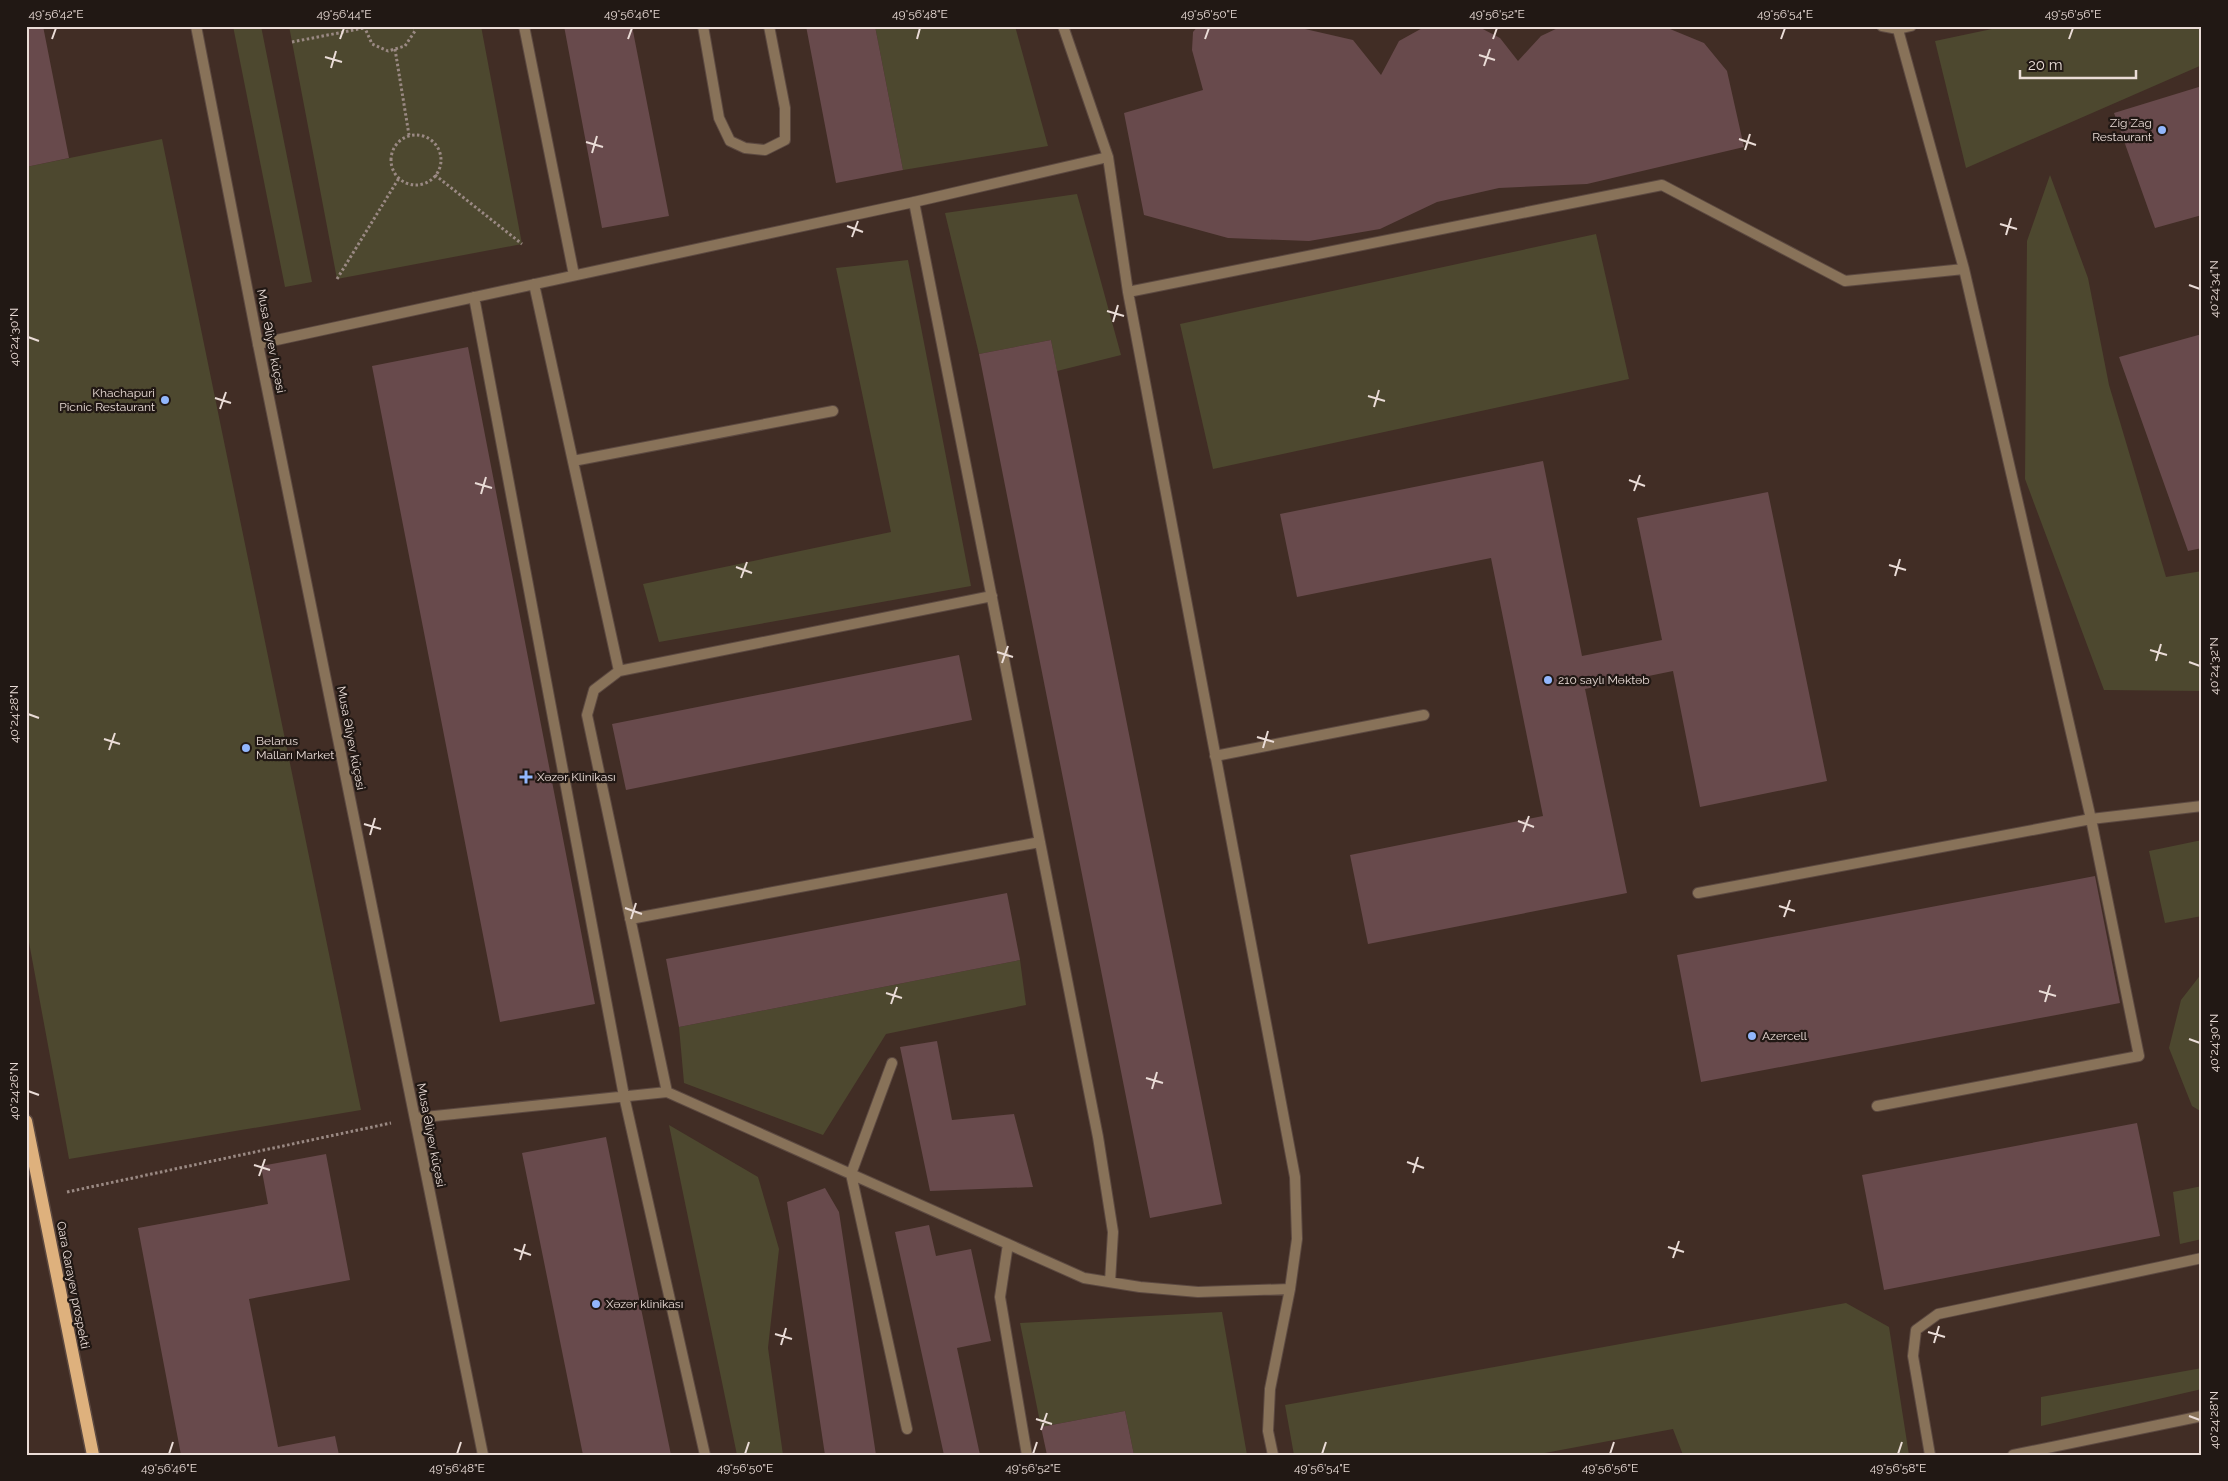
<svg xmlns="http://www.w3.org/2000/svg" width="2228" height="1481" viewBox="0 0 2228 1481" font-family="Raleway,sans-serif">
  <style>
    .green { fill: #4d482f }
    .building { fill: #684a4c }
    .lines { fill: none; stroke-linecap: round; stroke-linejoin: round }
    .service-casing { stroke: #5c4941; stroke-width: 12 }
    .tertiary-casing { stroke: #5c4941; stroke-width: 12 }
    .primary-casing { stroke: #5c4941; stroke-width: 15 }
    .path { stroke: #9a8983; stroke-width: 3; stroke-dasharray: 2.5 2.5; stroke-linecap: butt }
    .service { stroke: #887259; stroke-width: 10 }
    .tertiary { stroke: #887259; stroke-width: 10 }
    .primary { stroke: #deb17d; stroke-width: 12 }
    .ticks { fill: none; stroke: #eadcd7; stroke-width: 2 }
    .poi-dot { fill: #92b7fd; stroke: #211814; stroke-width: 2 }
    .labels { text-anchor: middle; stroke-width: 4.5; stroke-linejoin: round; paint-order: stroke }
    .poi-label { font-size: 12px; fill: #eadcd7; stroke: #211814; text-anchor: start }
    .street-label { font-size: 12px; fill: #eadcd7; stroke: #211814 }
    .neatline { fill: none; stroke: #eadcd7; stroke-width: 2 }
    .ticks-label { font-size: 12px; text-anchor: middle; fill: #eadcd7 }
  </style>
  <rect width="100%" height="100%" fill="#412d25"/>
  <!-- green -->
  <path class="green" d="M233 26H261L312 282 285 287Z
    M289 26H481L522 244 337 279Z
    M875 26H1015L1048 146 903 170Z
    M2006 26H2202V65L1966 168 1935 41Z
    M162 139 361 1110 69 1159 26 926V167Z
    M2050 175 2088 278 2109 385 2166 577 2202 571V691L2104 690 2025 479 2027 241Z
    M1077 194 1121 355 1057 371 1051 340 979 354 945 213Z
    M1596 234 1629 379 1213 469 1180 324Z
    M908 260 971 586 659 642 643 584 891 532 836 268Z
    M2202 840V916L2165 923 2149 851Z
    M1020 960 1026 1005 886 1034 823 1135 684 1083 679 1027Z
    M2202 973V1112L2192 1106 2169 1048 2181 1000Z
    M669 1125 758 1177 779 1249 768 1348 783 1455H737Z
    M2202 1186V1239L2180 1244 2173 1192Z
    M1846 1303 1889 1327 1909 1455H1683L1673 1429 1534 1455H1294L1285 1405Z
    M1222 1312 1247 1455H1134L1125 1411 1041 1427 1020 1323Z
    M2202 1368V1389L2041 1426V1397Z"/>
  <!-- building -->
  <path class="building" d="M26 26H43L69 158 26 167Z
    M564 26H632L669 216 602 228Z
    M806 26H875L903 170 836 183Z
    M1198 26H1292L1353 40 1381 75 1399 41 1426 26H1477L1500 38 1518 61 1541 36 1562 26H1649L1670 29 1704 43 1727 71 1744 147 1587 184 1499 188 1437 202 1380 229 1309 241 1228 238 1144 215 1124 113 1203 90 1192 50 1193 32Z
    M2202 86V215L2155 228 2114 113Z
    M2202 334V548L2188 551 2119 357Z
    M1051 340 1222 1204 1150 1218 979 354Z
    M468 347 595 1004 500 1022 372 366Z
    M1543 461 1582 656 1662 640 1637 518 1768 492 1827 781 1700 807 1673 671 1585 689 1627 893 1368 944 1350 855 1543 816 1491 558 1297 597 1280 514Z
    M959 655 972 720 626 790 612 724Z
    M2095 876 2120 1003 1701 1082 1677 955Z
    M1007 893 1020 960 679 1027 666 959Z
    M937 1041 952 1120 1014 1114 1033 1187 930 1191 900 1047Z
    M2137 1123 2160 1236 1884 1290 1862 1175Z
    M606 1137 671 1455H583L522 1153Z
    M326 1154 350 1280 249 1299 278 1447 335 1436 339 1455H181L138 1228 268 1204 261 1166Z
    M825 1188 839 1212 876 1455H825L787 1202Z
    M929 1225 936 1256 971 1249 991 1341 957 1348 980 1455H944L895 1232Z
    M1125 1411 1134 1455H1047L1041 1427Z"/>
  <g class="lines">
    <defs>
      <path id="service" d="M524 26 574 275
        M703 26 719 118 730 141 745 148 765 150 785 140V108L769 26
        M1063 26 1108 157 1128 292 1295 1177 1297 1239 1290 1289 1270 1389 1268 1431 1273 1455
        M1882 26 1898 29 1911 26
        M914 202 1098 1137 1113 1232 1110 1282
        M534 284 619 671
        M1128 292 1662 185 1845 281 1964 269
        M474 297 624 1096 705 1455
        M258 344 914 202 1108 157
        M573 461 833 411
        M1215 756 1424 715
        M1698 893 2091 819 2202 806
        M630 919 1040 842
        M892 1063 851 1174 907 1429
        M667 1092 587 715 594 690 619 671 992 596
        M1877 1106 2139 1056 2091 819 1964 269 1897 26
        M415 1118 667 1092 1084 1278 1140 1287 1198 1292 1290 1289
        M1008 1244 1000 1297 1027 1455
        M1930 1455 1913 1356 1916 1330 1938 1314 2202 1258
        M2013 1455 2202 1416"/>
      <path id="tertiary" d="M196 26 258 344 483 1455"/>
      <path id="primary" d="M26 1121 93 1455"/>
    </defs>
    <!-- service casing -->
    <use href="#service" class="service-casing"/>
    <!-- tertiary casing -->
    <use href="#tertiary" class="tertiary-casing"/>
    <!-- primary casing -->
    <use href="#primary" class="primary-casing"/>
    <!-- path -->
    <path class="path" d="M364 26 372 44 388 51 405 46 415 31 414 26
      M292 42 364 28
      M395 49 409 135
      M391 160a25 25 0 1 1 50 0a25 25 0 1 1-50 0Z
      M435 175 522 244
      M337 279 399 178
      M67 1192 391 1123"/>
    <!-- service -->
    <use href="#service" class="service"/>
    <!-- tertiary -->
    <use href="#tertiary" class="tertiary"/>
    <!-- primary -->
    <use href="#primary" class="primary"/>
  </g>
  <!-- ticks -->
  <path class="ticks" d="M52 39 56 28M340 39 344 28M628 39 632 28M917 39 920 28M1205 39 1209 28M1493 39 1497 28M1781 39 1785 28M2069 39 2073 28M1479 55 1495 60M325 57 342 62M1484 66 1490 49M331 68 336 51M1739 139 1756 145M586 142 603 147M1745 150 1750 134M592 153 597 136M2000 224 2017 229M847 226 863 232M2006 235 2011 218M852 237 858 221M2189 285 2200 289M1107 311 1124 316M1113 322 1118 305M28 337 39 341M1368 396 1385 401M215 398 231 403M1374 407 1379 390M220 409 226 392M1629 480 1645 486M475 483 492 488M1634 491 1640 475M481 494 486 477M1889 565 1906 570M736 567 752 573M1895 576 1900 559M741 578 747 562M2150 650 2167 655M997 652 1013 657M2156 661 2161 644M2189 662 2200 666M1002 663 1008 646M28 714 39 718M1257 737 1274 742M104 739 120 744M1263 748 1268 731M109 750 115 733M1518 821 1534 827M364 824 381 829M1523 832 1529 816M370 835 375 818M1779 906 1795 911M625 908 642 914M1784 917 1790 900M631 919 636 903M2039 991 2056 996M886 993 902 998M2045 1002 2050 985M891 1004 897 987M2189 1039 2200 1043M1146 1078 1163 1083M1152 1089 1157 1072M28 1091 39 1095M1407 1162 1424 1168M254 1165 270 1170M1413 1173 1418 1157M259 1176 265 1159M1668 1247 1684 1252M514 1249 531 1255M1673 1258 1679 1241M520 1260 525 1244M1928 1332 1945 1337M775 1334 792 1339M1934 1343 1939 1326M781 1345 786 1328M2189 1416 2200 1420M1036 1419 1052 1424M1041 1430 1047 1413M169 1454 173 1442M457 1454 461 1442M745 1454 749 1442M1033 1454 1037 1442M1322 1454 1326 1442M1610 1454 1614 1442M1898 1454 1902 1442"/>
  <!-- markers -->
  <g class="poi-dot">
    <circle cx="2162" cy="130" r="5"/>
    <circle cx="165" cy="400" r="5"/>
    <circle cx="1548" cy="680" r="5"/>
    <circle cx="246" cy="748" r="5"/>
    <path d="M523.5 769.5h5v5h5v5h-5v5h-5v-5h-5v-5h5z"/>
    <circle cx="1752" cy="1036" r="5"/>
    <circle cx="596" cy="1304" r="5"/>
  </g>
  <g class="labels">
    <!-- poi labels -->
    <g class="poi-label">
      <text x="2152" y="127" text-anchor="end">Zig Zag<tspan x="2152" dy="14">Restaurant</tspan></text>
      <text x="155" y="397" text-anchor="end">Khachapuri<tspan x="155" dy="14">Picnic Restaurant</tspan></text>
      <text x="1558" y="684">210 saylı Məktəb</text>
      <text x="256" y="745">Belarus<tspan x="256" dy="14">Malları Market</tspan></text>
      <text x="537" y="781">Xəzər Klinikası</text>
      <text x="1762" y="1040">Azercell</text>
      <text x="606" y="1308">Xəzər klinikası</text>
    </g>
    <!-- street labels -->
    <g class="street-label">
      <text transform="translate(271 341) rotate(79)" y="4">Musa Əliyev küçəsi</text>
      <text transform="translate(351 738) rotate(79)" y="4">Musa Əliyev küçəsi</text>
      <text transform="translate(431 1135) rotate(79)" y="4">Musa Əliyev küçəsi</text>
      <text transform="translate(73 1285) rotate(79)" y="4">Qara Qarayev prospekti</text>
    </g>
  </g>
  <!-- border -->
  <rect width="2228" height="1481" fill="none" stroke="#211814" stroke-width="55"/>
  <!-- scale -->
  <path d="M2020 70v8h116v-8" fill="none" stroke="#eadcd7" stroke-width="2.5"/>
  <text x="2028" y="70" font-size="15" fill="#eadcd7" stroke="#211814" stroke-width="4" paint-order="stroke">20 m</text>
  <rect x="28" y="28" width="2172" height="1426" class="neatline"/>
  <g class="ticks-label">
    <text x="56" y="18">49°56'42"E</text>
    <text x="344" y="18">49°56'44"E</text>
    <text x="632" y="18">49°56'46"E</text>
    <text x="920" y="18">49°56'48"E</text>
    <text x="1209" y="18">49°56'50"E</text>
    <text x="1497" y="18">49°56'52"E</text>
    <text x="1785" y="18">49°56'54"E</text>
    <text x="2073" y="18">49°56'56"E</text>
    <text transform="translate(2214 289) rotate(-90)" y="4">40°24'34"N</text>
    <text transform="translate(14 337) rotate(-90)" y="4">40°24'30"N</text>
    <text transform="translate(2214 666) rotate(-90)" y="4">40°24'32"N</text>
    <text transform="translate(14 714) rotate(-90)" y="4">40°24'28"N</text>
    <text transform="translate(2214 1043) rotate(-90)" y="4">40°24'30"N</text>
    <text transform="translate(14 1091) rotate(-90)" y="4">40°24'26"N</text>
    <text transform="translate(2214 1420) rotate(-90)" y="4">40°24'28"N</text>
    <text x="169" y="1472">49°56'46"E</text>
    <text x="457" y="1472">49°56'48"E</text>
    <text x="745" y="1472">49°56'50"E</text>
    <text x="1033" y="1472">49°56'52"E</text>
    <text x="1322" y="1472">49°56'54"E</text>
    <text x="1610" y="1472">49°56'56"E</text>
    <text x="1898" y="1472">49°56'58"E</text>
  </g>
</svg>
